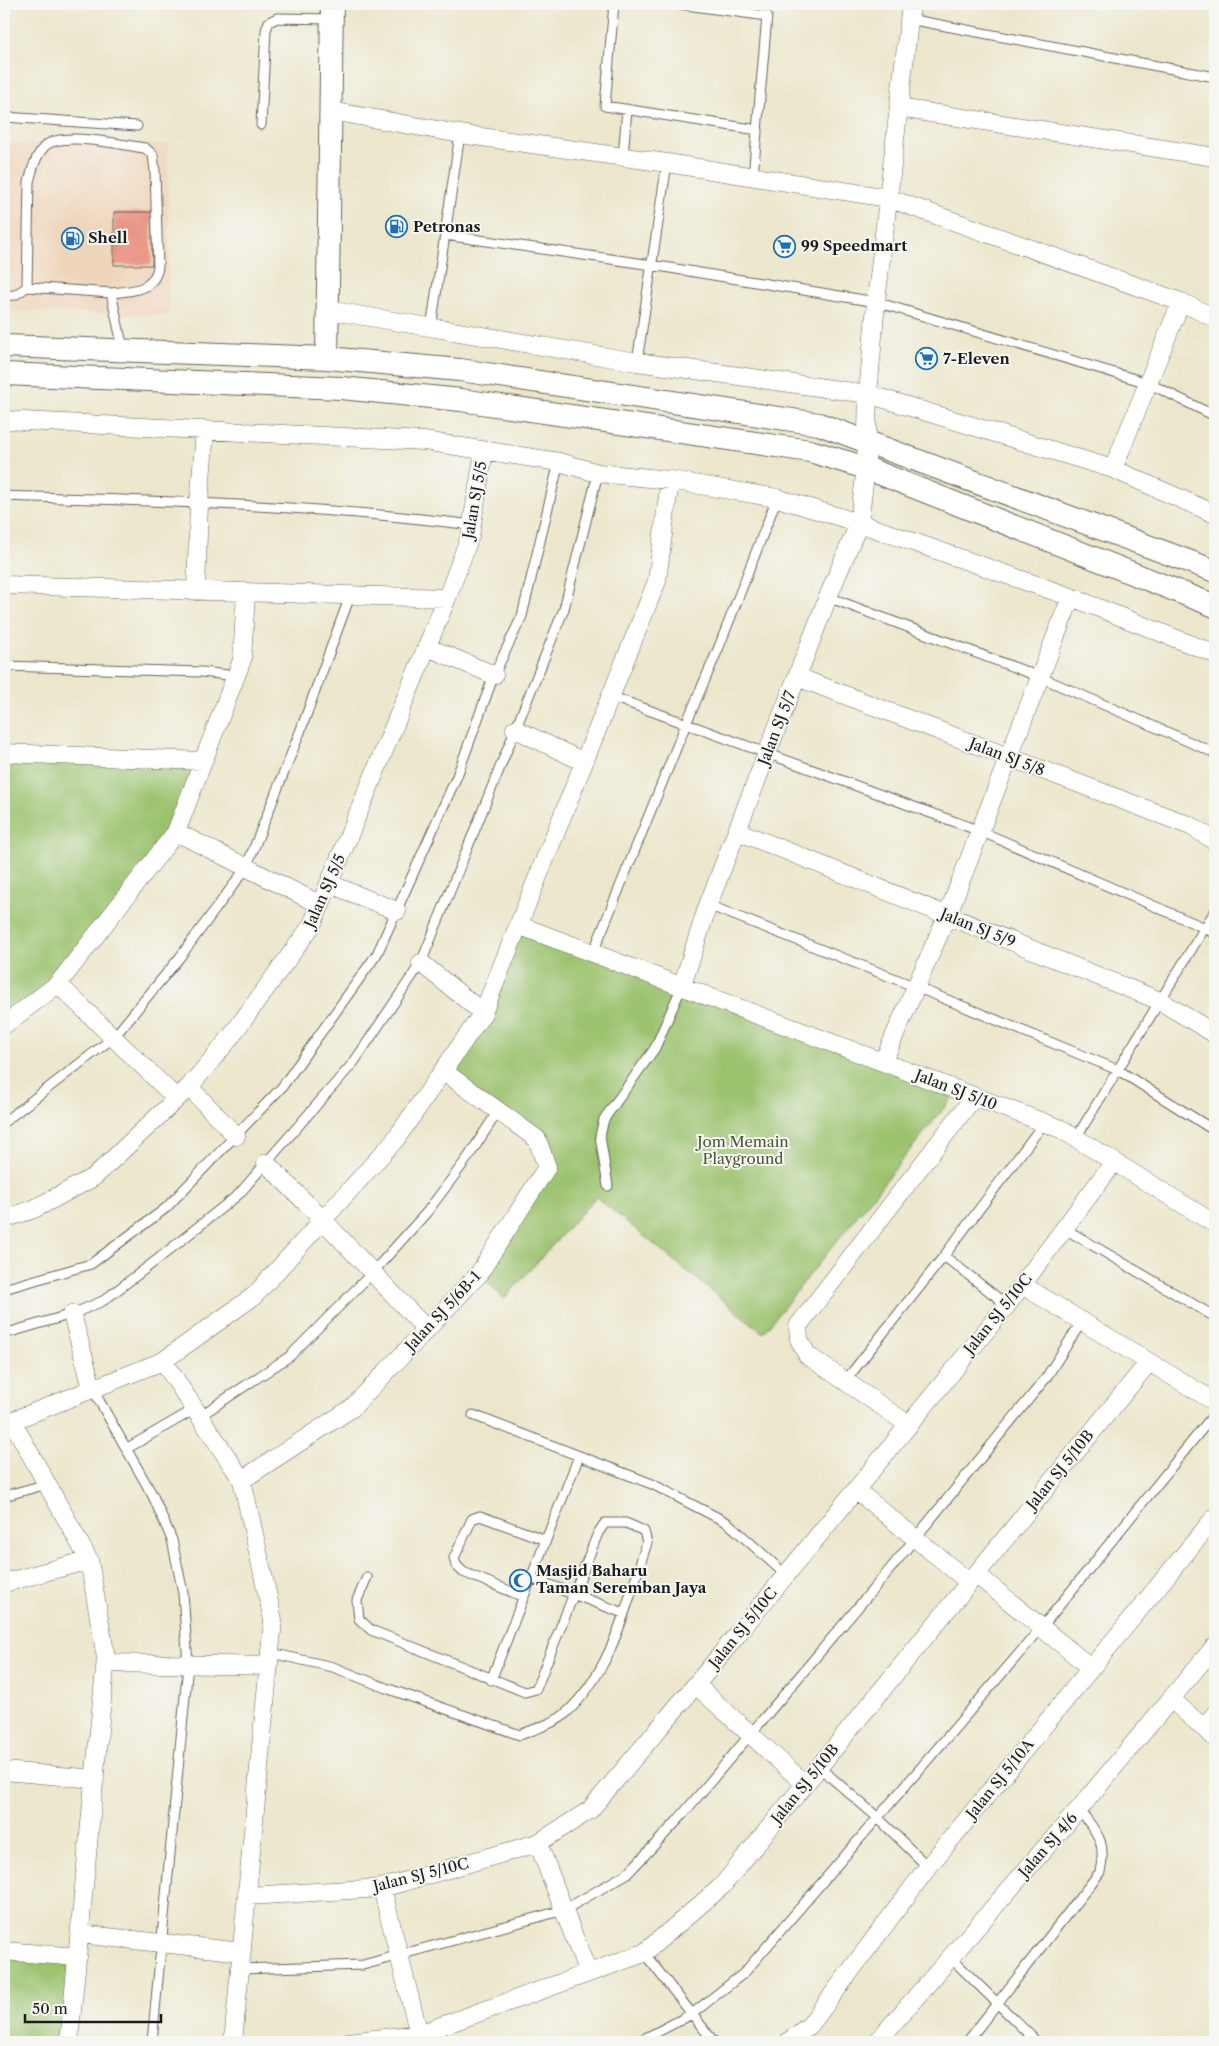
<svg xmlns="http://www.w3.org/2000/svg" width="1219" height="2046" viewBox="0 0 1219 2046" font-family="'Libre Caslon Text',serif">
  <style>
    .built { fill: #efd6bb }
    .green { fill: #9bc26e; stroke: #5c6f45 }
    .building { fill: #e99586 }
    .lines { fill: none; stroke-linecap: round; stroke-linejoin: round }
    .service-casing { stroke: #65635a; stroke-width: 11 }
    .minor-casing { stroke: #65635a; stroke-width: 19 }
    .tertiary-casing { stroke: #65635a; stroke-width: 24 }
    .service { stroke: #fff; stroke-width: 9 }
    .minor { stroke: #fff; stroke-width: 18 }
    .tertiary { stroke: #fff; stroke-width: 22 }
    .labels { text-anchor: middle; stroke-width: 4; stroke-linejoin: round; paint-order: stroke }
    .poi-label { font-size: 15px; font-weight: bold; fill: #1c1c1c; stroke: #f6f6f2; text-anchor: start }
    .street-label { font-size: 15px; fill: #1c1c1c; stroke: #f6f6f2 }
    .park-label { font-size: 15px; fill: #485639; stroke: #f6f6f2 }
  </style>
  <rect width="100%" height="100%" fill="#f6f6f2"/>
  <filter id="ink" filterUnits="userSpaceOnUse"><feTurbulence type="fractalNoise" baseFrequency=".02" numOctaves="2"/><feDisplacementMap in="SourceGraphic" scale="10" xChannelSelector="R" yChannelSelector="G"/><feConvolveMatrix kernelMatrix="1 2 1 2 8 2 1 2 1" color-interpolation-filters="sRGB"/></filter>
  <filter id="wash" filterUnits="userSpaceOnUse"><feTurbulence type="fractalNoise" baseFrequency=".0096" numOctaves="4" result="noise"/><feDisplacementMap in="SourceGraphic" scale="20" xChannelSelector="R" yChannelSelector="G"/><feGaussianBlur stdDeviation="1.12" result="paint"/><feColorMatrix in="noise" values="0 0 0 0 0 0 0 0 0 0 0 0 0 0 0 0 0 1.4 0 .05"/><feComposite in="paint" operator="in"/></filter>
  <g filter="url(#wash)">
    <rect width="100%" height="100%" fill="#ece7cc"/>
    <!-- built -->
    <path class="built" d="M4 144H168L169 315 8 311Z"/>
    <!-- green -->
    <path class="green" d="M4 756 199 764 174 831 79 954 4 1023Z
      M521 930 956 1093 763 1333 596 1197 504 1299 482 1277 550 1168 539 1137 448 1071Z
      M4 1955 75 1959 67 2042H4Z"/>
    <g id="blocks">
      <!-- building -->
      <path class="building" d="M114 212H152V265H114Z"/>
    </g>
  </g>
  <g filter="url(#ink)">
    <use href="#blocks" fill-opacity="0" stroke="#65635a" stroke-width="1"/>
    <g class="lines">
      <defs>
        <path id="service" d="M614 4 605 106 758 130
          M679 4 767 16 753 177
          M909 19 1215 77
          M4 117 137 126
          M261 125 266 30 269 22 277 18 332 19
          M623 157 627 109
          M445 235 652 265 876 302 1148 383 1215 416
          M27 287 111 293
          M4 296 15 295 27 287 29 182C32 170 35 157 44 147 60 130 122 145 145 148L153 155 155 171 158 267C154 291 132 291 111 293L123 349
          M431 328 460 134
          M637 362 667 163
          M4 496C160 501 317 505 472 525
          M828 597 1040 677 1215 753
          M4 666 202 672 236 676
          M610 696 980 831 1205 928 1215 934
          M708 905 916 987 1118 1070 1215 1131
          M593 953 686 724 719 647 777 498
          M4 1122 114 1037 180 957 246 868 300 732 350 596
          M1076 1138 1215 911
          M608 1186 600 1136 604 1119 655 1048 682 986
          M1065 1229 1215 1317
          M944 1256 1007 1305
          M4 1289 91 1264 166 1208 282 1087 377 954 457 776 494 675 522 616 559 462
          M4 1334 72 1314 103 1301 158 1259 239 1194 354 1062 421 963 564 609 598 473
          M846 1380 944 1256 1044 1123
          M92 1388 153 1496 172 1540 183 1593 188 1665 152 2042
          M473 1415 652 1484 728 1523 786 1575
          M200 1416 290 1356 373 1272 427 1212 469 1156 498 1111
          M126 1449 195 1409
          M4 1496 47 1484
          M531 1578 623 1613
          M524 1597 463 1572 456 1565 454 1558 472 1519 480 1516 546 1540
          M271 1653 333 1667 386 1688 520 1735C532 1730 556 1723 565 1714 613 1671 627 1602 647 1543L644 1531 626 1523H605L598 1533 536 1689 525 1692 371 1630 359 1619 357 1600 367 1577
          M491 1680 579 1456
          M819 1767 877 1817 928 1867
          M644 1953 714 2042
          M950 1957 1037 2042
          M240 1969 363 1965 564 1910 628 1873 677 1821 886 1574 1046 1378 1082 1321
          M638 2042 692 2014 744 1973 1042 1627 1215 1413
          M967 2042 1100 1872C1107 1840 1097 1834 1079 1809"/>
        <path id="minor" d="M899 108 1215 157
          M331 111 460 134 667 163 888 198 1181 302 1215 318
          M328 310 637 362 868 394 1113 469 1215 514
          M4 420 424 441 559 462 598 473 670 480 777 498 859 523 1071 597 1215 654
          M1113 469 1181 302
          M4 585 447 598
          M196 591 199 504 205 431
          M427 647 494 675
          M797 677 1191 826 1215 841
          M515 729 584 762
          M4 753 203 761
          M737 831 1160 1001 1215 1034
          M176 832 321 905
          M330 884 397 911
          M518 925 1061 1129 1215 1224
          M421 963 483 1013
          M58 984 176 1098
          M682 986 708 905 828 597 859 523 866 468 868 394 876 302 911 4
          M4 1025 58 984 176 832 242 660 246 593
          M883 1062 947 916 1071 597
          M189 1087 236 1136
          M266 1163 323 1220 426 1329
          M4 1219 34 1209 94 1177 189 1087 230 1038 312 925 447 598 470 536 484 451
          M1022 1285 1215 1402
          M72 1314 92 1388
          M163 1361 242 1480 273 1620 233 2042
          M12 1421 89 1560 106 1658 69 2042
          M4 1422 12 1421 163 1361 254 1296 395 1140 483 1013 657 581 670 480
          M909 1425 807 1355 799 1339 798 1326 974 1097
          M242 1480 352 1408 478 1275 547 1167 537 1139 443 1071
          M856 1490 969 1582
          M976 1574 1091 1668
          M4 1583 89 1560
          M106 1663 269 1666
          M696 1685 805 1784
          M1171 1699 1215 1738
          M1204 1728 1215 1714
          M4 1771 95 1779
          M538 1843 588 1973
          M382 1888 419 2034
          M247 1896 382 1888 538 1843 590 1810 709 1669 1007 1305 1114 1162
          M80 1934 242 1952
          M4 1951 78 1957
          M348 2042 419 2034 644 1953 722 1886 1149 1362
          M788 2042 810 2025 928 1867 1215 1517
          M877 2042 1079 1809 1215 1646"/>
        <path id="tertiary" d="M4 346 327 358 460 370 819 424 1215 571
          M327 358 332 4
          M4 374 341 388 461 400 810 451 866 468 1215 606"/>
      </defs>
      <!-- service casing -->
      <use href="#service" class="service-casing"/>
      <!-- minor casing -->
      <use href="#minor" class="minor-casing"/>
      <!-- tertiary casing -->
      <use href="#tertiary" class="tertiary-casing"/>
      <!-- service -->
      <use href="#service" class="service"/>
      <!-- minor -->
      <use href="#minor" class="minor"/>
      <!-- tertiary -->
      <use href="#tertiary" class="tertiary"/>
    </g>
  </g>
  <!-- icons -->
  <defs>
    <symbol id="fuel-ring" viewBox="-11 -11 22 22"><circle r="9.5" fill="#f6f6f2" stroke="#1f6fb2" stroke-width="1.5"/><path d="M-5.5-6h7V0h2V4h1.3V-2.5L3-4.5l.8-.8L6-3V5H2.5V1h-1V6h-7ZM-4.2-4.7v3.2H.2V-4.7Z" fill="#1f6fb2"/></symbol>
    <symbol id="supermarket-ring" viewBox="-11 -11 22 22"><circle r="9.5" fill="#f6f6f2" stroke="#1f6fb2" stroke-width="1.5"/><path d="M-6-5.5h2.5l.6 2H6L4.5 2H-2.5L-4.4-4H-6ZM-1.5 3.2a1.3 1.3 0 1 0 .1 0ZM3 3.2a1.3 1.3 0 1 0 .1 0Z" fill="#1f6fb2"/></symbol>
    <symbol id="mosque-ring" viewBox="-11 -11 22 22"><circle r="9.5" fill="#f6f6f2" stroke="#1f6fb2" stroke-width="1.5"/><path d="M3.5-4.9A6 6 0 1 0 3.5 4.9A5 5 0 1 1 3.5-4.9Z" fill="#1f6fb2"/></symbol>
  </defs>
  <g fill-rule="evenodd">
    <use href="#fuel-ring" x="384" y="214" width="25" height="25"/>
    <use href="#fuel-ring" x="60" y="226" width="25" height="25"/>
    <use href="#supermarket-ring" x="772" y="234" width="25" height="25"/>
    <use href="#supermarket-ring" x="914" y="346" width="25" height="25"/>
    <use href="#mosque-ring" x="508" y="1568" width="25" height="25"/>
  </g>
  <g class="labels">
    <!-- poi labels -->
    <g class="poi-label">
      <text x="413" y="232">Petronas</text>
      <text x="88" y="243">Shell</text>
      <text x="801" y="251">99 Speedmart</text>
      <text x="943" y="364">7-Eleven</text>
      <text x="536" y="1576">Masjid Baharu<tspan x="536" dy="17">Taman Seremban Jaya</tspan></text>
    </g>
    <!-- street labels -->
    <g class="street-label">
      <text transform="translate(475 500) rotate(-80)" y="5">Jalan SJ 5/5</text>
      <text transform="translate(777 728) rotate(-69)" y="5">Jalan SJ 5/7</text>
      <text transform="translate(1007 757) rotate(21)" y="5">Jalan SJ 5/8</text>
      <text transform="translate(325 891) rotate(-66)" y="5">Jalan SJ 5/5</text>
      <text transform="translate(978 928) rotate(22)" y="5">Jalan SJ 5/9</text>
      <text transform="translate(956 1090) rotate(21)" y="5">Jalan SJ 5/10</text>
      <text transform="translate(443 1311) rotate(-47)" y="5">Jalan SJ 5/6B-1</text>
      <text transform="translate(998 1314) rotate(-51)" y="5">Jalan SJ 5/10C</text>
      <text transform="translate(1060 1470) rotate(-51)" y="5">Jalan SJ 5/10B</text>
      <text transform="translate(743 1628) rotate(-51)" y="5">Jalan SJ 5/10C</text>
      <text transform="translate(1000 1779) rotate(-51)" y="5">Jalan SJ 5/10A</text>
      <text transform="translate(805 1784) rotate(-51)" y="5">Jalan SJ 5/10B</text>
      <text transform="translate(1048 1845) rotate(-49)" y="5">Jalan SJ 4/6</text>
      <text transform="translate(421 1875) rotate(-14)" y="5">Jalan SJ 5/10C</text>
    </g>
    <!-- park labels -->
    <g class="park-label">
      <text x="743" y="1147">Jom Memain<tspan x="743" dy="17">Playground</tspan></text>
    </g>
  </g>
  <!-- margin -->
  <rect width="1219" height="2046" fill="none" stroke="#f6f6f2" stroke-width="20"/>
  <!-- scale -->
  <path d="M25 2014v8h136v-8" fill="none" stroke="#1c1c1c" stroke-width="2.5"/>
  <text x="32" y="2014" font-size="15" fill="#1c1c1c" stroke="#f6f6f2" stroke-width="4" paint-order="stroke">50 m</text>
</svg>
